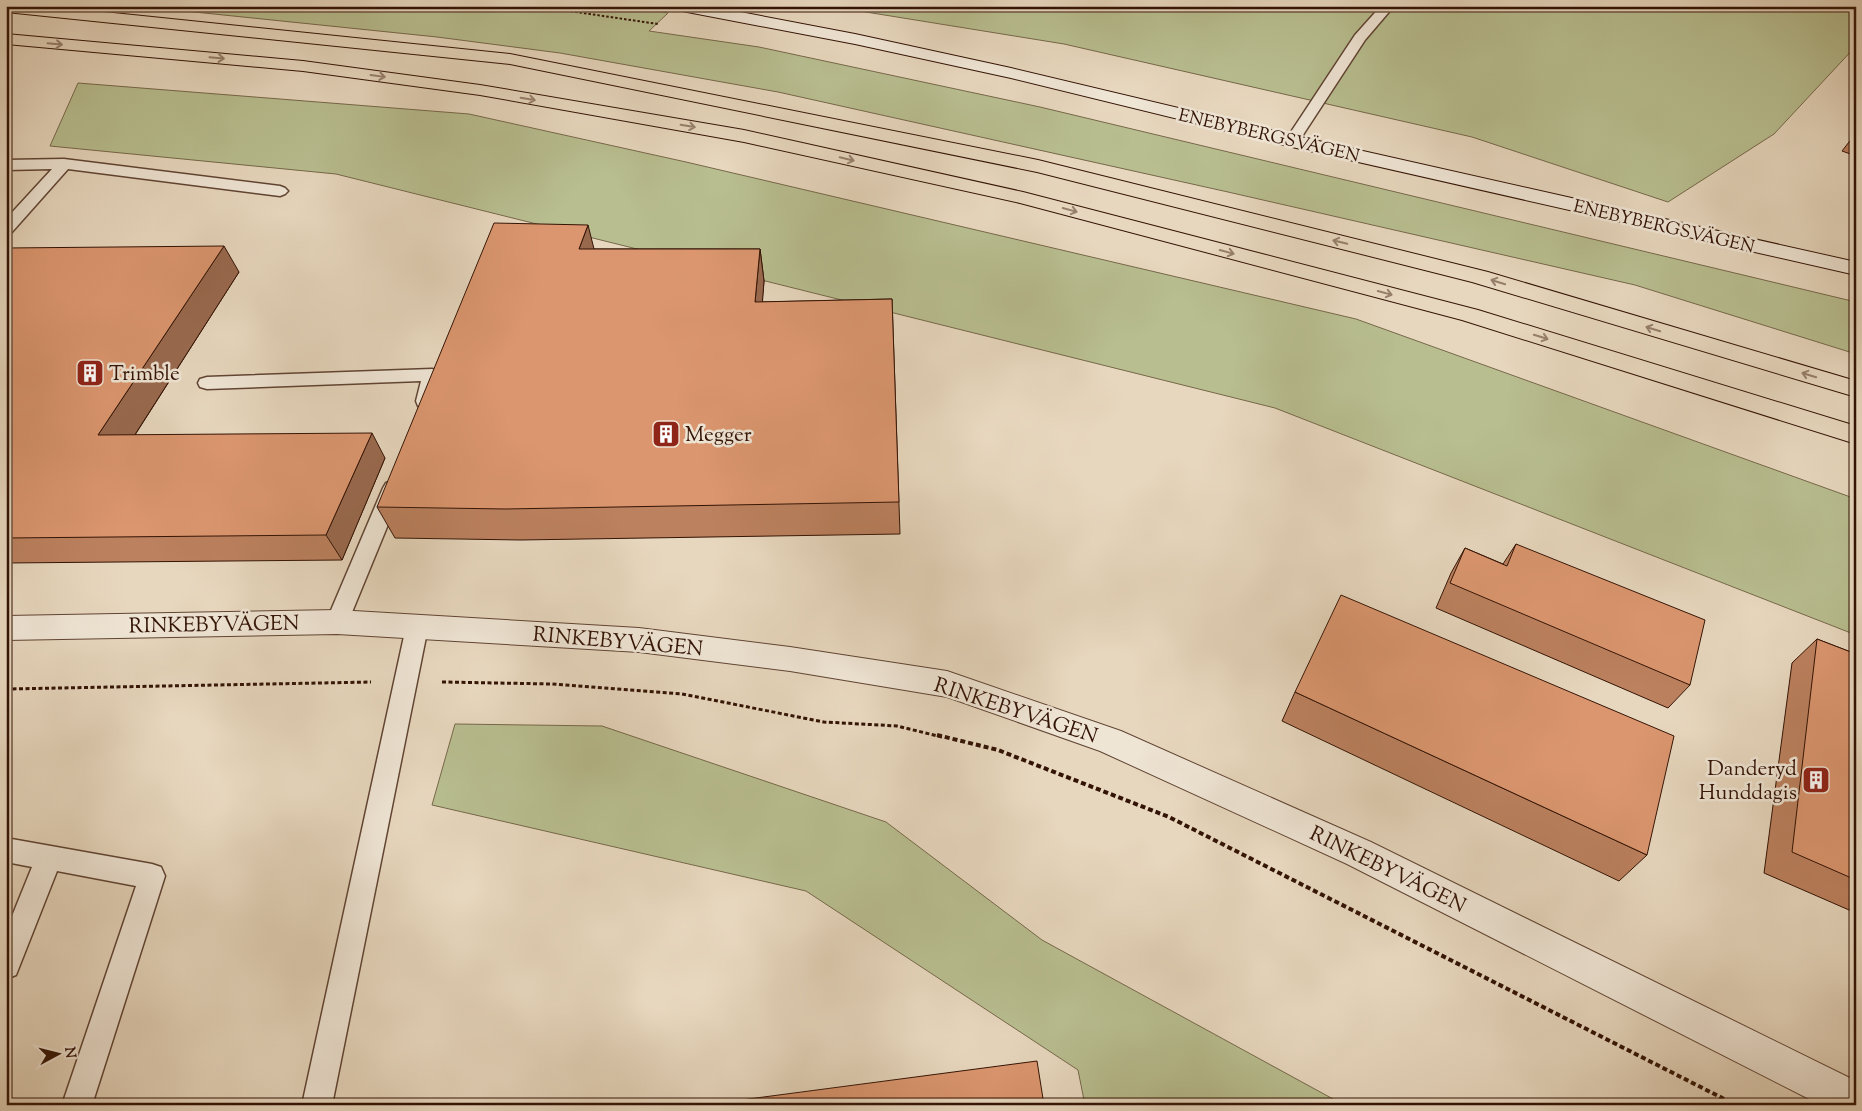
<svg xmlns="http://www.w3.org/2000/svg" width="1862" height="1111" viewBox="0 0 1862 1111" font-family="'Sorts Mill Goudy',serif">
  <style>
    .green { fill: #b8be90; stroke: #76684a }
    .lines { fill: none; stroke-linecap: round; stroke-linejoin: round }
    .lane-casing { stroke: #604433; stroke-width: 3 }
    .street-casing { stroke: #604433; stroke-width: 2 }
    .secondary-casing { stroke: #331305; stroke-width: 2 }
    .highway-casing { stroke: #331305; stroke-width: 2 }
    .path-far2 { stroke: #331305; stroke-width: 2; stroke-dasharray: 2.5 2; stroke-linecap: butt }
    .path-far1 { stroke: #331305; stroke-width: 3; stroke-dasharray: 4 2.5; stroke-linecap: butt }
    .path { stroke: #331305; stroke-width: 4; stroke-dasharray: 5 3; stroke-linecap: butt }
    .lane { fill: #efe5d5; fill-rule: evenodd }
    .street { fill: #efe5d5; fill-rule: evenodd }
    .secondary { fill: #efe5d5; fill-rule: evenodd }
    .highway { fill: #e7d7be; fill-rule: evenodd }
    .wall { fill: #bc815f; stroke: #331305 }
    .shaded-wall { fill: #99694e; stroke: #331305 }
    .building { fill: #db966f; stroke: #331305 }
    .oneway { stroke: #967f6b }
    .labels { text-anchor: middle; stroke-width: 5; stroke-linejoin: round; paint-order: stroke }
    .far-street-label { font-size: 18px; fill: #331305; stroke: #efe5d5 }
    .poi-label { font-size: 21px; fill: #331305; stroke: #efe5d5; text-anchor: start }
    .street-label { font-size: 21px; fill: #331305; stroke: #efe5d5 }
  </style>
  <rect width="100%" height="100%" fill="#e7d7be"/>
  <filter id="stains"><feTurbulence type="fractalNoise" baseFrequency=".004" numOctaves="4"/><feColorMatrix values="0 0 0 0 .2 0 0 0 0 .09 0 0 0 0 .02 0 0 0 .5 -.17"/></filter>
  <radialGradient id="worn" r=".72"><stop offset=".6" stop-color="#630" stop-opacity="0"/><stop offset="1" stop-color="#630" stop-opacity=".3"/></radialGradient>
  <!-- green -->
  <path class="green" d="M136 6H631L668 13 649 31 759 47 1040 107 1856 302V354L1635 285 1228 192 778 92 560 53 437 37Z
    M1409 6 1421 9 1426 6H1856V46L1774 134 1668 202 1472 137 1064 44 835 7Z
    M78 83 469 114 686 162 1356 319 1856 499V635L1275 408 336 174 50 146Z
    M455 724 602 726 886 822 1042 940 1344 1105H1085L1078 1070 806 891 432 805Z"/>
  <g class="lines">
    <defs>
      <path id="lane" d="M1381 6H1394L1365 40 1297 144H1287L1285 141 1355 35Z
        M64 159 280 186 285 188 288 191 285 194 280 196 68 169 12 232 6 234V219L52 169 6 170V160Z
        M432 369 439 371 441 375 432 406 425 407 418 406 416 401 421 381 207 389 200 387 198 383 200 379 207 377Z
        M393 481 400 483 403 488 348 622 345 628 337 631 329 628 326 622 383 488 386 483Z
        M417 618 425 621 428 627 332 1105H302L406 627 409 621Z
        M6 838 152 864 161 867 165 876 92 1105H62L136 886 57 871 16 975 6 979V931L32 867 6 862Z"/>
      <path id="street" d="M337 610 639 628 790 647 947 671 1121 731 1371 842 1856 1081V1105H1821L1347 864 1100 751 947 697 790 671 639 652 337 634 6 640V616Z"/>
      <path id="secondary" d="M674 6H709L855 34 1011 68 1292 135 1856 262V275L1292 147 1011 78 855 44 682 11 676 9Z"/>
      <path id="highway" d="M6 6H46L510 54 1038 160 1488 272 1856 381V397L1472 282 1037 172 510 64 6 12Z
        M6 34 303 61 480 85 744 130 1023 192 1478 310 1856 426V444L1462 320 1020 203 744 142 480 95 303 71 6 44Z"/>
    </defs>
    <!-- lane casing -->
    <use href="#lane" class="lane-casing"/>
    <!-- street casing -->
    <use href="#street" class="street-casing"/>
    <!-- secondary casing -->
    <use href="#secondary" class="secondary-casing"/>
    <!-- highway casing -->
    <use href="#highway" class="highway-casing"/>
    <!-- path-far2 -->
    <path class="path-far2" d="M535 6 658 24"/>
    <!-- path-far1 -->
    <path class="path-far1" d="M442 682 552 684 682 694 824 722 897 726 942 737
      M6 689 371 682"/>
    <!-- path -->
    <path class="path" d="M937 735 998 750 1169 817 1736 1105"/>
    <!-- lane -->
    <use href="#lane" class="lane"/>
    <!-- street -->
    <use href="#street" class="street"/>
    <!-- secondary -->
    <use href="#secondary" class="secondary"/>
    <!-- highway -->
    <use href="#highway" class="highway"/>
  </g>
  <!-- wall -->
  <path class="wall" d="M1856 134V156L1842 151 1849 142Z
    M6 248 239 272 135 435 385 458 342 560 6 563Z
    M594 249H760L764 281 762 302 892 299 900 534 520 540 395 538 377 507Z
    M1516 544 1690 685 1668 708 1436 608 1451 573 1465 548 1503 564Z
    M1817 639 1856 654V913L1764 873 1792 663Z
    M1295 692 1647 855 1619 881 1282 721Z"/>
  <!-- shaded-wall -->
  <path class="shaded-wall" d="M588 225 596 257 579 249Z
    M224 246 239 272 118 461 98 435Z
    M760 249 764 281 760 335 755 302Z
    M372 433 385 458 342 560 326 535Z"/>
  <!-- building -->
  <path class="building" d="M1856 134V145L1849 142Z
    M494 223 588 225 579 249H760L755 302 892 299 899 502 506 509 377 507Z
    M224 246 98 435 372 433 326 535 6 538V248Z
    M1516 544 1705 620 1690 685 1450 583 1465 548 1507 566Z
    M1341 595 1674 736 1647 855 1295 692Z
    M1817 639 1856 654V880L1792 852Z
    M1037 1061 1044 1105H703Z"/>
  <!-- one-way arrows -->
  <defs><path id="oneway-shaft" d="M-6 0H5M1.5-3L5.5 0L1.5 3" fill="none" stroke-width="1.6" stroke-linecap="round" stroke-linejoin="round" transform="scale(1.25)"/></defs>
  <g class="oneway">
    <use href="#oneway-shaft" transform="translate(55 44) rotate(5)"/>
    <use href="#oneway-shaft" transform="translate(217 58) rotate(5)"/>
    <use href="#oneway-shaft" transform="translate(378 76) rotate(8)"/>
    <use href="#oneway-shaft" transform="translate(528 99) rotate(10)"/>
    <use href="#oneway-shaft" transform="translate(688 126) rotate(10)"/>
    <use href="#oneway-shaft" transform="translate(847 159) rotate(13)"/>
    <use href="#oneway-shaft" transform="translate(1070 210) rotate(15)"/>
    <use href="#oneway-shaft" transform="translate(1340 242) rotate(-166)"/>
    <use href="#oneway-shaft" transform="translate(1227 252) rotate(15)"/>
    <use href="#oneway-shaft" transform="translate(1498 282) rotate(-163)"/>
    <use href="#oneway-shaft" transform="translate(1385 293) rotate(15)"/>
    <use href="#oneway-shaft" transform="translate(1653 329) rotate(-163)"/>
    <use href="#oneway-shaft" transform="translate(1541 337) rotate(17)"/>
    <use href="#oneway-shaft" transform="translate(1809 375) rotate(-163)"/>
  </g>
  <!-- icons -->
  <defs>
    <symbol id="building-square" viewBox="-11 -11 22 22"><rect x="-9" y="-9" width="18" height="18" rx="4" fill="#8f2418" stroke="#efe5d5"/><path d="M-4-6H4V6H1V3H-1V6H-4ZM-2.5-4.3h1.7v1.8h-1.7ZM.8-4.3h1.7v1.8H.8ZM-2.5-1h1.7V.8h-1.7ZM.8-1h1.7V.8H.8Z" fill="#fff"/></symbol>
  </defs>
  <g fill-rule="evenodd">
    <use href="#building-square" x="74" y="357" width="32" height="32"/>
    <use href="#building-square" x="650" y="418" width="32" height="32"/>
    <use href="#building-square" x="1800" y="764" width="32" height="32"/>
  </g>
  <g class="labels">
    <!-- far-street labels -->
    <g class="far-street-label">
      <text transform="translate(1269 135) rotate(13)" y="6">ENEBYBERGSVÄGEN</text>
      <text transform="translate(1664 226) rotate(13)" y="6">ENEBYBERGSVÄGEN</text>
    </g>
    <!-- poi labels -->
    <g class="poi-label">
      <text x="109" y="380">Trimble</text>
      <text x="685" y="441">Megger</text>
      <text x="1797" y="775" text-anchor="end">Danderyd<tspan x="1797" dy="24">Hunddagis</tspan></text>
    </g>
    <!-- street labels -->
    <g class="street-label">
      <text transform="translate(214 624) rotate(-1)" y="7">RINKEBYVÄGEN</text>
      <text transform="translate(618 641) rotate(5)" y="7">RINKEBYVÄGEN</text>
      <text transform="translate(1016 710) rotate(18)" y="7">RINKEBYVÄGEN</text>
      <text transform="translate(1388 869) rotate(26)" y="7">RINKEBYVÄGEN</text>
    </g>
  </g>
  <!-- margin -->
  <rect width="1862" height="1111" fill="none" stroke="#e7d7be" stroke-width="25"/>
  <rect x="8" y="8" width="1847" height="1096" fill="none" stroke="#331305" stroke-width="2.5"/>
  <rect x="12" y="12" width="1837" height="1086" fill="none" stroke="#331305"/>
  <!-- north arrow -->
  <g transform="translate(58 1054) rotate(83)" stroke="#efe5d5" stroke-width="4" paint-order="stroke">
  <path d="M0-4L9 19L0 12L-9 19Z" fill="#331305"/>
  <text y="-8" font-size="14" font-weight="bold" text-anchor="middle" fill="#331305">N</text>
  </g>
  <rect width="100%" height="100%" filter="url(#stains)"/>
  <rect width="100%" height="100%" fill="url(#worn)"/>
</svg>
